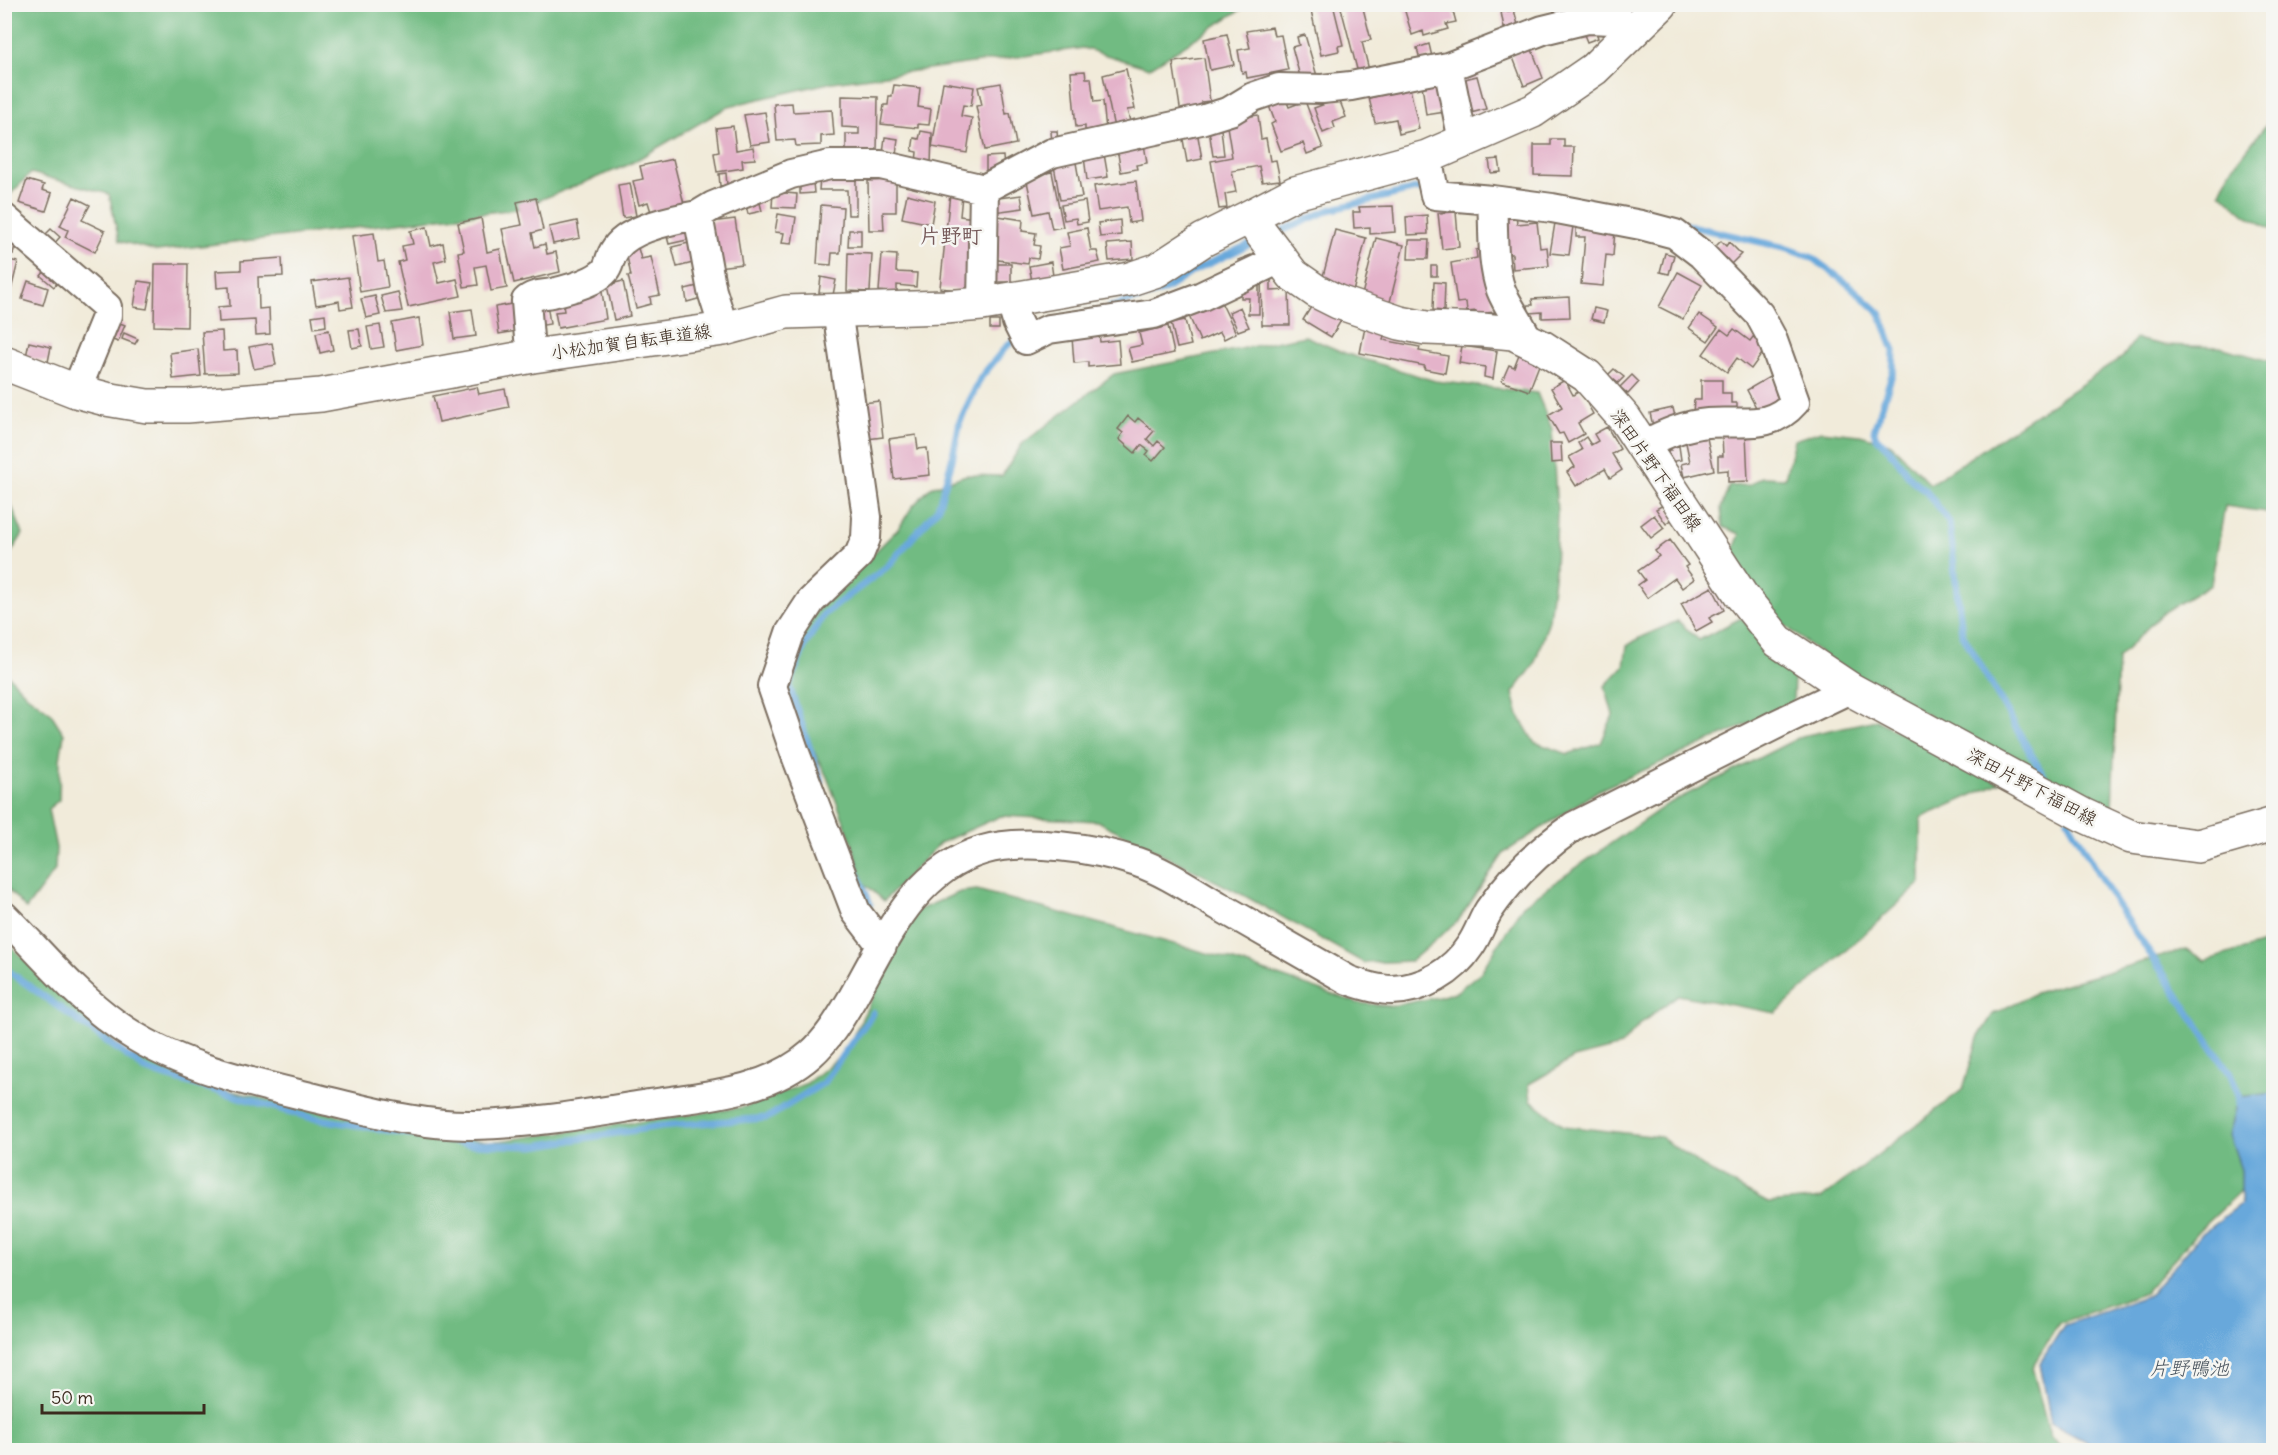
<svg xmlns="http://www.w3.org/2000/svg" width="2278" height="1455" viewBox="0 0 2278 1455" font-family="Delius,'Klee One',sans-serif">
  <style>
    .forest { fill: #71bb82; stroke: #567250; stroke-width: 1.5 }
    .water { fill: #68a8db; stroke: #52697c; stroke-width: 1.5 }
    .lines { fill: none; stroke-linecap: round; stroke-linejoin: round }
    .stream { stroke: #68a8db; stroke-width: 7 }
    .building { fill: #e4b3ca }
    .minor-casing { stroke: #7b6e60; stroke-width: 32 }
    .major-casing { stroke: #7b6e60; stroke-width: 36 }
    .minor { stroke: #fff; stroke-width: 28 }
    .major { stroke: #fff; stroke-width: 33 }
    .labels { text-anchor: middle; stroke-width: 5; stroke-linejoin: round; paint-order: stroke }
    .street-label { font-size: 18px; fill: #3b2a1e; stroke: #f6f6f2 }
    .water-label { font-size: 20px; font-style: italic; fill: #4b5660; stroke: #f6f6f2 }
    .quarter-label { font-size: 21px; font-weight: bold; fill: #765a5a; stroke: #f6f6f2 }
  </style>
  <rect width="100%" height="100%" fill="#f6f6f2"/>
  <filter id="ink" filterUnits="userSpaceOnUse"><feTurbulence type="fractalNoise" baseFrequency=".0167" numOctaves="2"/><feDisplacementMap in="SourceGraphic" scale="12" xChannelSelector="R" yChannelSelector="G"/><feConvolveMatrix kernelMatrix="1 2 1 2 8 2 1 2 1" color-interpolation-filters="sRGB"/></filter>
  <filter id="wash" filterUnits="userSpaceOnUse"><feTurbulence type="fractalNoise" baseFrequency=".008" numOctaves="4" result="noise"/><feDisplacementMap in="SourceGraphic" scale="24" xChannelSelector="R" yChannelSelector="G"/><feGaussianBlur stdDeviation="1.35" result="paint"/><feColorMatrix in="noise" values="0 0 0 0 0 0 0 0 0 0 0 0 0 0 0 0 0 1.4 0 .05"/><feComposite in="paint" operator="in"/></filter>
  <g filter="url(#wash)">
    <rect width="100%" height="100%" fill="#f1ebda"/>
    <!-- forest -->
    <path class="forest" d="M5 5H1248L1149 68 1083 48 833 82 729 106 628 165 517 209 157 251 119 241 109 194 31 173 5 200Z
      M2273 116V230L2246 215 2220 192 2230 171Z
      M1305 336 1347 354 1435 381 1537 393 1552 429 1557 514 1555 569 1549 620 1534 665 1513 693 1519 716 1534 742 1568 754 1601 743 1613 715 1605 686 1624 666 1627 646 1641 637 1678 621 1699 640 1741 618 1794 675 1793 704 1599 790 1504 853 1458 921 1411 961 1364 963 1245 896 1097 821 1001 816 940 843 884 901 864 883 850 837 827 777 791 706 787 676 798 640 817 610 899 528 912 507 931 487 966 475 1002 476 1022 444 1114 374Z
      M2135 339 2164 345 2220 347 2273 362V513L2225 506 2211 584 2161 614 2118 658 2112 808 2104 812 1831 662 1762 607 1730 559 1740 534 1723 527 1721 508 1729 486 1749 485 1762 477 1785 478 1794 440 1821 431 1860 435 1891 444 1930 484 2123 357Z
      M5 499 10 502 23 534 7 559 5 586Z
      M5 672 27 695 50 712 64 734 60 760 59 800 48 809 56 848 55 870 26 909 5 886Z
      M1876 720 1999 783 1921 818V883L1776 1013 1678 995 1640 1024 1621 1046 1574 1058 1529 1084 1531 1100 1564 1126 1660 1137 1711 1172 1768 1203 1822 1198 1963 1089 1978 1038 1993 1014 2035 993 2186 949 2205 961 2273 940V1115L2256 1176 2198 1231 2145 1293 2059 1323 2032 1367 2050 1436 2065 1450H5L4 940 127 1054 214 1087 388 1126 491 1142 745 1107 807 1083 845 1052 916 911 960 892 977 890 1225 958 1358 1003 1391 1006 1439 997 1456 992 1481 972 1523 905 1666 805 1802 736Z"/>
    <!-- water -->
    <path class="water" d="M2273 1093V1450H2094L2085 1441 2051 1423 2040 1363 2064 1325 2149 1296 2200 1235 2241 1204V1170L2229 1135 2239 1097Z"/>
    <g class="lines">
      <!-- stream -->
      <path class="stream" d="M1682 224 1782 247 1811 257 1848 284 1880 313 1894 351 1893 371 1874 431 1876 437 1890 450 1911 479 1926 491 1949 522 1962 633 2047 782
        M1273 235 1329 210 1416 189H1428
        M1110 307 1163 291 1193 271 1257 241
        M821 782 789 686 805 645 824 614 888 566 938 508 952 460 960 421 981 377 1006 347 1016 338
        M2068 820 2112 897 2231 1075 2238 1093 2239 1105
        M838 825 870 904
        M4 968 148 1071 308 1117 470 1144 534 1146 661 1126 767 1118 823 1083 873 1013"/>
    </g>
    <g id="blocks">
      <!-- building -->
      <path class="building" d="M1318 4H1333L1343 45 1338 46 1339 51 1321 55 1310 6Z
        M1340 4H1362L1371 40 1362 42 1369 70 1358 73Z
        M1417 4H1451L1456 22 1446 24 1448 29 1424 36 1423 31 1412 35 1404 8Z
        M1498 4H1510L1511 7 1499 9Z
        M1514 10 1518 25 1504 28 1501 12Z
        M1272 27 1274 36 1281 35 1288 70 1247 78 1246 72 1242 73 1238 50 1250 48 1246 31Z
        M1595 28 1598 38 1587 42 1583 32Z
        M1227 34 1234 65 1210 70 1204 39Z
        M1305 35 1317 76 1301 80 1292 47 1299 45 1297 37Z
        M1429 44 1432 57 1420 60 1417 48Z
        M1531 47 1543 78 1524 86 1512 55Z
        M1204 58 1210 101 1202 102 1203 112 1181 114 1173 62Z
        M1126 69 1135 109 1127 110 1131 125 1114 128 1103 75Z
        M1085 71 1086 78H1091L1094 102 1103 101 1106 130 1085 132V126L1076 127 1071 72Z
        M1477 76 1486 109 1467 114 1457 81Z
        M1441 81 1445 112 1426 115 1422 84Z
        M943 82 974 87 971 106 963 105 961 116 972 118 967 153 932 147Z
        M1001 83 1006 114 1010 113 1016 144 985 150 976 106 982 105 978 87Z
        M1409 84 1419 129 1399 134 1396 119 1375 123 1369 98 1391 93 1390 89Z
        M894 85 920 88 918 107 931 109 929 125 918 124V128L881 124 884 105H888L889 96H892Z
        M842 96 878 97 877 152 846 154V134H859V128L842 127Z
        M1285 97 1289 107 1305 101 1323 148 1307 154 1303 143 1281 151 1271 124 1275 122 1268 103Z
        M1339 99 1346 117 1333 122 1335 128 1323 133 1314 108Z
        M792 103 793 112 832 110 834 135 821 136V145L796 146 795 140 777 141 774 104Z
        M765 112 770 142 750 145 744 115Z
        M1258 115 1261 139 1266 138 1270 161 1276 160 1280 180 1262 182 1259 166 1232 171 1236 192 1225 194 1227 208 1219 209 1211 161 1232 157 1226 120Z
        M733 126 736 150 753 147 755 159 742 160 743 168 717 172 714 153 719 152 716 128Z
        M1221 129 1224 155 1213 156 1209 130Z
        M921 131 932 133 931 165 916 163 917 152 912 151 914 138 919 139Z
        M1051 131H1057L1058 143 1052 144Z
        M1197 131 1202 159 1187 162 1182 134Z
        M885 137 898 139 896 155 883 153Z
        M1551 139H1564V147H1574L1573 176 1534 175V145H1551Z
        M1144 144 1147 163 1136 165 1137 169 1121 172 1117 148Z
        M1104 154 1108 177 1087 180 1084 157Z
        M1003 156 1004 169 986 170V157Z
        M1075 157 1082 197 1060 200 1053 160Z
        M673 159 684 204 651 212 648 202 639 205 633 181 643 179 640 166Z
        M1499 159 1501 172 1491 173 1489 160Z
        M1052 172 1063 227 1052 229 1048 211 1034 214 1026 177Z
        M726 173 727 185 720 186 719 174Z
        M856 177V215H848L847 190H819L820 178Z
        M27 180 44 185 42 190 52 193 46 211 19 203Z
        M896 180V212H883L884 230H869L868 181Z
        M1136 181 1141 221 1129 223 1127 207 1098 211 1094 186Z
        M800 182H813L814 193 800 194Z
        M630 183 636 216 623 218 618 185Z
        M773 192 797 194 796 208 772 207Z
        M950 193 962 195 960 216 974 218 967 291 940 288Z
        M907 194 935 201 931 224 902 218Z
        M1021 195 1023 208 994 212 992 199Z
        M74 197 90 205 82 220 105 231 95 252 65 237 68 230 60 226Z
        M536 198 543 230 532 233 535 247 545 244 547 254 556 252 560 272 514 283 502 229 522 225 517 202Z
        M1085 201 1088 222 1077 224 1076 218 1064 220 1061 205Z
        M760 203 762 211 748 214 746 206Z
        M821 205 843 207 840 253H832L831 265 817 264Z
        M1393 206 1395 232 1370 234V227L1354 228 1353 212H1360L1359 207Z
        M1456 212 1459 247 1442 249 1438 213Z
        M1516 212 1517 224 1537 222 1540 248 1547 247 1549 266 1513 269 1512 254H1504L1501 213Z
        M778 214 796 217 792 244 782 243 784 233 775 232Z
        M1427 215 1428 234 1407 235 1406 217Z
        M998 216 1023 220 1022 231 1036 233 1034 245 1040 246 1038 259 1029 258 1028 264 991 259Z
        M481 218 487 252 500 249 507 288 491 291 486 265 475 267 478 285 464 287 458 252 464 251 458 223Z
        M735 219 742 264 718 267 711 222Z
        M1120 220 1121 235 1100 237 1098 223Z
        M577 221 580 238 553 244 549 227Z
        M692 223 696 238 669 244 665 229Z
        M1555 223 1573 226 1569 255 1550 253Z
        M427 227 431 246 443 243 446 259 434 262 439 283 457 279 461 296 408 307 398 262 405 260 402 246 413 244 410 231Z
        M1576 227 1615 230 1613 256 1606 255 1603 286 1581 284 1585 237H1576Z
        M1087 228 1091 251H1097L1100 262 1063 269 1059 248 1070 246 1067 232Z
        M51 229 60 237 51 247 42 238Z
        M849 230H861V246H848Z
        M1335 230 1366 238 1353 292 1321 284Z
        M4 233 17 237 13 254 4 252Z
        M374 233 378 262 384 261 388 287 360 292 352 236Z
        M1376 238 1404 245 1390 302 1362 295Z
        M1409 240H1429L1428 259H1408Z
        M1721 241 1726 246 1729 242 1741 254 1727 268 1710 252Z
        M693 242 697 262 677 267 672 247Z
        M1132 242 1133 259 1109 261 1107 244Z
        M638 248 641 259 651 257 660 295 650 297 651 304 636 308 628 276H631L626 251Z
        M1485 248 1495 312 1476 314V311L1467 312 1466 302 1457 303 1451 263 1477 258 1476 250Z
        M848 253 872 254 870 292 847 291Z
        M1665 253 1674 255 1669 274 1660 272Z
        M882 254 897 255 896 272 917 273 916 287 897 285V293L879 291Z
        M1251 255 1253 262 1239 267 1238 260Z
        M282 258 283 276 258 277 259 309 269 308 270 334 256 335 255 320 219 322 218 307 230 306 229 287 217 288 216 271 241 270V261Z
        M4 259 18 262 10 294 4 292Z
        M1051 262 1053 276 1032 281 1029 266Z
        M155 264H188L187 327 154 326Z
        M992 264H1011V282H993Z
        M49 266 62 277 54 287 41 276Z
        M1431 266H1437V276H1431Z
        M1678 272 1702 285 1683 319 1659 307Z
        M1261 276H1271V291L1289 290 1290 325H1262Z
        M348 277 353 307 340 309 339 301 316 305 312 282Z
        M821 277 836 280 833 295 819 293Z
        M28 281 48 288 43 305 22 299Z
        M138 281 152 283 147 309 134 307Z
        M623 281 630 316 614 320 607 285Z
        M1434 282 1445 283 1444 311 1433 310Z
        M702 285 705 297 687 302 685 289Z
        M1241 286H1259V314H1248L1249 298H1241Z
        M398 292 402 311 386 313 381 296Z
        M602 292 606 319 558 328 555 312 564 311 562 299Z
        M375 296 380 315 366 318 361 299Z
        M1569 297 1570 317 1542 318V312L1529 313 1528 305H1533L1532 299Z
        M1221 302 1236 333 1224 339 1220 332 1200 341 1189 316Z
        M1314 302 1342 319 1331 337 1303 320Z
        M517 303 522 330 499 334 495 307Z
        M547 303 550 324 538 326 535 304Z
        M1240 307 1249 327 1238 331 1229 312Z
        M1594 308 1607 311 1604 322 1591 319Z
        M472 309 476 336 454 339 450 312Z
        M325 314 326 326 314 328 312 316Z
        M1699 314 1718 327 1708 341 1689 328Z
        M419 318 423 345 396 350 392 323Z
        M112 320 125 325 118 342 105 337Z
        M1185 320 1191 345 1177 348 1171 323Z
        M990 321H999V329H990Z
        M380 325 384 347 371 349 367 327Z
        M1168 326 1174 353 1132 362 1128 348 1142 345 1139 333Z
        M1365 327 1385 331 1383 340 1420 347 1419 351 1448 356 1445 373 1424 369 1425 366 1360 353Z
        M359 329 362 346 352 348 349 330Z
        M1721 329 1729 335 1734 329 1750 341 1753 337 1767 347 1751 369 1737 358 1727 372 1703 354Z
        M329 330 333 350 320 353 316 333Z
        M222 331 223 351 237 350 238 373 205 374 202 332Z
        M124 333 138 339 135 344 122 339Z
        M1099 334 1100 342 1118 340 1120 364 1088 367V362L1074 363 1072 337Z
        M29 342 51 347 48 362 26 357Z
        M272 343 276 365 254 369 249 347Z
        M1462 346 1497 351 1493 379 1484 377 1485 367 1459 363Z
        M198 349 201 376 173 379 170 353Z
        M1520 352 1541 360 1529 391 1502 381 1509 365 1514 367Z
        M1614 369 1624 377 1618 383 1608 375Z
        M1632 375 1639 382 1628 394 1620 387Z
        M1771 376 1780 392 1776 394 1780 401 1759 413 1747 390Z
        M1565 380 1573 395 1580 391 1593 414 1578 423 1584 434 1568 443 1563 433 1559 434 1548 415 1562 407 1551 388Z
        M1701 380H1722V393H1731V403H1737V414L1693 413 1694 400H1701Z
        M477 387 479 394 505 389 509 407 439 422 433 396Z
        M879 401 883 437 867 439 863 403Z
        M1673 408 1676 421 1653 426 1650 413Z
        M1128 416 1135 422 1138 418 1154 431 1147 439 1154 446 1158 441 1165 447 1153 461 1146 455 1149 451 1141 445 1135 453 1119 439 1123 433 1118 429Z
        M1607 427 1620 449 1612 454 1622 470 1610 478 1605 469 1576 486 1567 472 1575 467 1569 457 1582 450 1578 443 1586 437 1591 445 1598 441 1594 434Z
        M1700 434 1701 439 1707 438 1714 470 1684 477 1681 464 1690 462 1685 438Z
        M1746 434 1748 481 1728 482V470L1718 471V456H1723L1722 435Z
        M916 435 918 449 927 448 930 475 894 479 889 439Z
        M1550 443H1561L1562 462 1551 463Z
        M1679 446 1681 460 1670 462 1668 450H1671V447Z
        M1665 504 1674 518 1666 524 1656 509Z
        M1654 515 1664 528 1651 538 1641 525Z
        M1670 540 1688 565 1685 567 1694 579 1682 588 1675 578 1647 598 1638 585 1645 580 1638 571 1659 556 1655 551Z
        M1712 587 1724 610 1709 618 1712 622 1696 631 1681 604Z"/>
    </g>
  </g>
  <g filter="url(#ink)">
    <use href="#blocks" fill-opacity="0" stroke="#7b6e60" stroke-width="1.5"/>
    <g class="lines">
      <defs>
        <path id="minor" d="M1448 67 1463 141
          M1427 157 1435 195 1492 200 1552 208 1641 225 1675 234 1701 254 1759 314 1772 338 1795 402C1770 431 1741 420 1708 423 1684 425 1663 434 1642 446
          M1492 200C1494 229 1491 262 1501 290 1507 306 1521 323 1528 340
          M4 218 107 307V315L76 391
          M1010 299 1017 322 1026 340 1049 329 1154 314 1202 296 1282 258
          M982 304 984 189
          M837 310 867 517 866 538 859 555 811 601 790 633 772 686 795 753 856 912 882 946
          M724 329 712 291 698 215 713 206 791 174 830 165H881L984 189 1052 153 1201 120 1230 111 1253 97 1279 88 1322 89 1351 86 1448 67 1543 30 1588 19 1613 20 1637 27
          M533 356 529 338 526 301C533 294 543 295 552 293 565 290 580 286 592 280 614 269 605 263 616 248 630 228 675 219 698 215
          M4 916C40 952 75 995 116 1024 178 1069 255 1083 327 1101 374 1112 424 1126 473 1125 530 1124 586 1114 643 1105 700 1096 766 1094 811 1054 829 1038 841 1017 853 997 886 939 913 871 983 850 1025 838 1096 848 1137 862 1166 872 1193 891 1219 906 1262 931 1305 955 1348 980 1362 985 1377 990 1392 990 1424 989 1453 972 1470 946 1478 935 1482 921 1489 910 1512 876 1541 849 1574 826L1777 724 1850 689"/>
        <path id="major" d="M1661 4 1594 69 1533 111 1427 157 1295 193 1249 217 1293 275 1316 291 1338 302 1400 323 1426 328 1482 330 1513 333 1542 347 1587 376 1625 419 1741 595 1778 641 1850 689 2083 815 2131 837 2198 846 2274 824
          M4 363 76 391 106 399 147 406H187L321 395 533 356 724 329 786 312 945 307 982 304 1130 279 1157 270 1203 240 1249 217"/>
      </defs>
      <!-- minor casing -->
      <use href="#minor" class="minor-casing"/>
      <!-- major casing -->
      <use href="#major" class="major-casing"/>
      <!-- minor -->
      <use href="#minor" class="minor"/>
      <!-- major -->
      <use href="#major" class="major"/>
    </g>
  </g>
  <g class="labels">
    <!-- street labels -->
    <g class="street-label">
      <text transform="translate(631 342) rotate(-8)" y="6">小松加賀自転車道線</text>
      <text transform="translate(1656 470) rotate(55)" y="6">深田片野下福田線</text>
      <text transform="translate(2032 787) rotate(28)" y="6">深田片野下福田線</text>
    </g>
    <!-- water labels -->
    <g class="water-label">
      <text x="2189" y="1375">片野鴨池</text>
    </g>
    <!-- quarter labels -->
    <g class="quarter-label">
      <text x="951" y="243">片野町</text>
    </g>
  </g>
  <!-- margin -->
  <rect width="2278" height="1455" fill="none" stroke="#f6f6f2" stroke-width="24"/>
  <!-- scale -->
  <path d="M42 1404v9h162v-9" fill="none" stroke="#3b2a1e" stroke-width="3"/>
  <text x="51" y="1404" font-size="18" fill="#3b2a1e" stroke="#f6f6f2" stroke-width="4.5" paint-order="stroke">50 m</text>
</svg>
